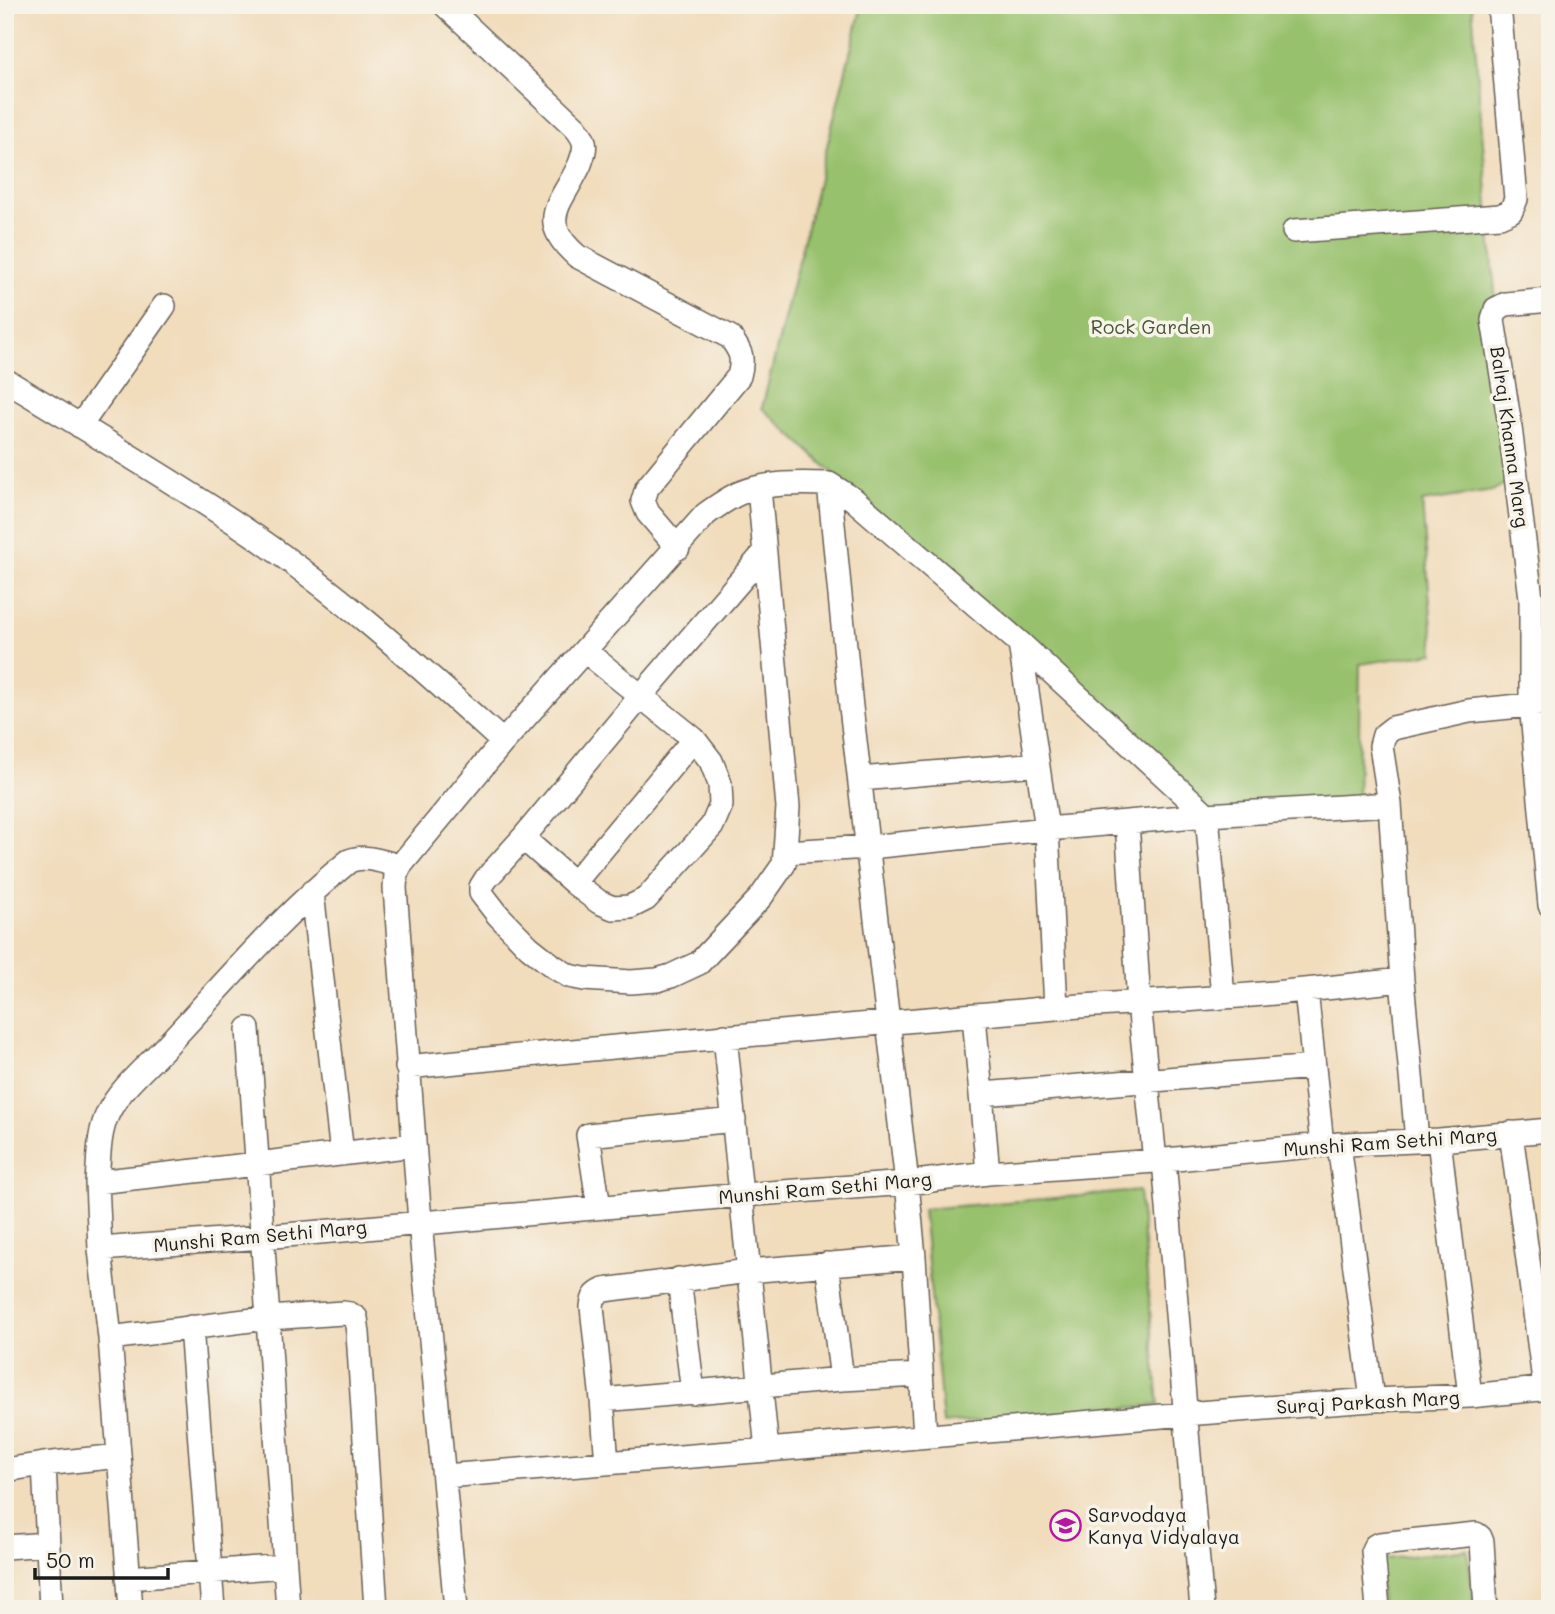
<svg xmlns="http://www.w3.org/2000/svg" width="1555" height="1614" viewBox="0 0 1555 1614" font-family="Mali,sans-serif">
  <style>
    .green { fill: #98c16d; stroke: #5a6e44; stroke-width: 2 }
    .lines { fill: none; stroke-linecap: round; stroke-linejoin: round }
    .minor-casing { stroke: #675f54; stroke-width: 26 }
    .minor { stroke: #fff; stroke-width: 23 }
    .labels { text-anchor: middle; stroke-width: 7; stroke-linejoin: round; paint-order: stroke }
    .park-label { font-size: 19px; fill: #475638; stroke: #f7f3e8 }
    .street-label { font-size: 19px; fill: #1c1c1c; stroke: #f7f3e8 }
    .poi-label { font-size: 19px; fill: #1c1c1c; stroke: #f7f3e8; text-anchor: start }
  </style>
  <rect width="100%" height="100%" fill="#f7f3e8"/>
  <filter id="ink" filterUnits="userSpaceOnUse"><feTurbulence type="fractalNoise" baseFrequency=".0143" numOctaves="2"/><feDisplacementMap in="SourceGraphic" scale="14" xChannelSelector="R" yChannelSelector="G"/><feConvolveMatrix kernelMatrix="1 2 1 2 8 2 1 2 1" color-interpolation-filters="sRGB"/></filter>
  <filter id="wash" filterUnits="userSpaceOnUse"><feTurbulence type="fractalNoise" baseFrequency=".00686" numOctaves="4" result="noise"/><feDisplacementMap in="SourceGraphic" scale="28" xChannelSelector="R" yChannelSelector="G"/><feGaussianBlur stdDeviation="1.57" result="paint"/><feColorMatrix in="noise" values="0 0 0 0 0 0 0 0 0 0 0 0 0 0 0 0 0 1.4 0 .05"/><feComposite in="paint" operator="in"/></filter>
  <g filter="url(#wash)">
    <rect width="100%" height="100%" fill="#f1dcbc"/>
    <!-- green -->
    <path class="green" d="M862 5H1472L1510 481 1492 491 1422 502 1434 653 1360 664 1358 813 1207 815 762 408Z
      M1139 1191 1159 1405 943 1424 923 1209Z
      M1467 1549 1475 1609H1383L1377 1560Z"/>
  </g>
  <g filter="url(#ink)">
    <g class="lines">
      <defs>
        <path id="minor" d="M445 5 576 128C579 132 583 138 584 142 586 149 582 158 580 164 562 204 535 219 577 256L730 337C741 352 744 357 739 376L647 488 643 501 648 513 678 548
          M1294 231 1500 216 1511 211 1516 199 1499 5
          M1550 300 1506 304 1496 309 1493 320 1509 419 1531 598V704L1550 905
          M5 380C84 428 163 475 240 526 335 589 419 666 503 742
          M80 426 164 306
          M829 484 853 499 1020 643 1207 815 1390 804
          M759 488 788 807 785 852 869 847 1047 829 1207 815 1223 997
          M764 553 641 696 523 838 486 879 481 887V893L498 915 529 947 553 966 569 976 584 979 631 982 657 980 671 976 699 963 761 897 784 864 785 852
          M1020 643 1047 829 1056 1008
          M860 779 1037 764
          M1127 822 1139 1003 1155 1161
          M523 838 574 883 599 902 613 908 630 907 646 899 712 826 721 805 720 784 711 761 694 739 585 651
          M574 883 694 739
          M312 892 342 1154
          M1306 990 1322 1145
          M974 1016 988 1173
          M248 1029 288 1609
          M725 1036 767 1450
          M407 1067C623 1045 839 1027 1055 1008 1111 1003 1167 1002 1223 997 1283 993 1343 986 1402 980
          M982 1094 1314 1067
          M1511 1133 1545 1388
          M1417 1140 1402 980 1390 804 1381 746 1384 735 1393 728 1469 711 1550 703
          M1439 1140 1470 1396
          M1339 1144 1372 1400
          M1164 1160 1202 1609
          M97 1182C99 1160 98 1133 108 1113 119 1089 150 1064 168 1044 226 982 283 914 349 861 365 854 383 862 400 866
          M599 1207 588 1135 734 1120
          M100 1249 263 1237 742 1195 907 1183 988 1173 1155 1161 1322 1145 1439 1140 1550 1130
          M827 1264 842 1379
          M679 1279 693 1393
          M191 1327 213 1609
          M110 1338 268 1318 343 1313 350 1314 356 1318 358 1333 376 1609
          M602 1400 842 1379 921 1375
          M607 1463 602 1400 592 1307C593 1297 595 1294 604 1290L748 1271 914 1257
          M44 1464 51 1609
          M5 1470 44 1464 119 1456
          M445 1476 767 1450 1185 1414 1372 1400 1470 1396 1550 1388
          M5 1547 48 1544
          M128 1578 285 1566
          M131 1609 110 1338 100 1249 97 1182 257 1164 414 1145
          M456 1609 420 1222 395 888 396 874 400 866 503 742 706 514C717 506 728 498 740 493 767 482 800 483 829 484L851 707 907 1183 914 1257 925 1436
          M1378 1609 1373 1550 1375 1546 1380 1544 1476 1534 1480 1537 1482 1542 1486 1609"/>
      </defs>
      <!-- minor casing -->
      <use href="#minor" class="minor-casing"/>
      <!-- minor -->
      <use href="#minor" class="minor"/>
    </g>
  </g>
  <!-- icons -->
  <defs>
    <symbol id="school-ring" viewBox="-11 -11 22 22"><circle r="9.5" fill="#f7f3e8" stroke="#b5179e" stroke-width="1.5"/><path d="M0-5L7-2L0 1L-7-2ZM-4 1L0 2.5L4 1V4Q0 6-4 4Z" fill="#b5179e"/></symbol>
  </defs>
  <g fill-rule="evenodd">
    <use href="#school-ring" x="1048" y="1508" width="35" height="35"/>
  </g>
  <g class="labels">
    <!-- park labels -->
    <g class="park-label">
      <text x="1151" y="334">Rock Garden</text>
    </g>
    <!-- street labels -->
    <g class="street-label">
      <text transform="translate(1510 437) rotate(82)" y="7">Balraj Khanna Marg</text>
      <text transform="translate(1390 1142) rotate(-4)" y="7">Munshi Ram Sethi Marg</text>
      <text transform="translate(825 1188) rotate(-5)" y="7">Munshi Ram Sethi Marg</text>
      <text transform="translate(260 1236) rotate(-5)" y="7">Munshi Ram Sethi Marg</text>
      <text transform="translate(1368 1402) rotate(-3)" y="7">Suraj Parkash Marg</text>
    </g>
    <!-- poi labels -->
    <g class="poi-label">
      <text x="1088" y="1522">Sarvodaya<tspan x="1088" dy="22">Kanya Vidyalaya</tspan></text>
    </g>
  </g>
  <!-- margin -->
  <rect width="1555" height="1614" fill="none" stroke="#f7f3e8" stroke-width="28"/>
  <!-- scale -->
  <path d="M35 1568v10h133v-10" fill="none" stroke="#1c1c1c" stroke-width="3.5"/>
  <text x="46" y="1568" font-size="21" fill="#1c1c1c" stroke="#f7f3e8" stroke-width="5" paint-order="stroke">50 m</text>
</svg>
